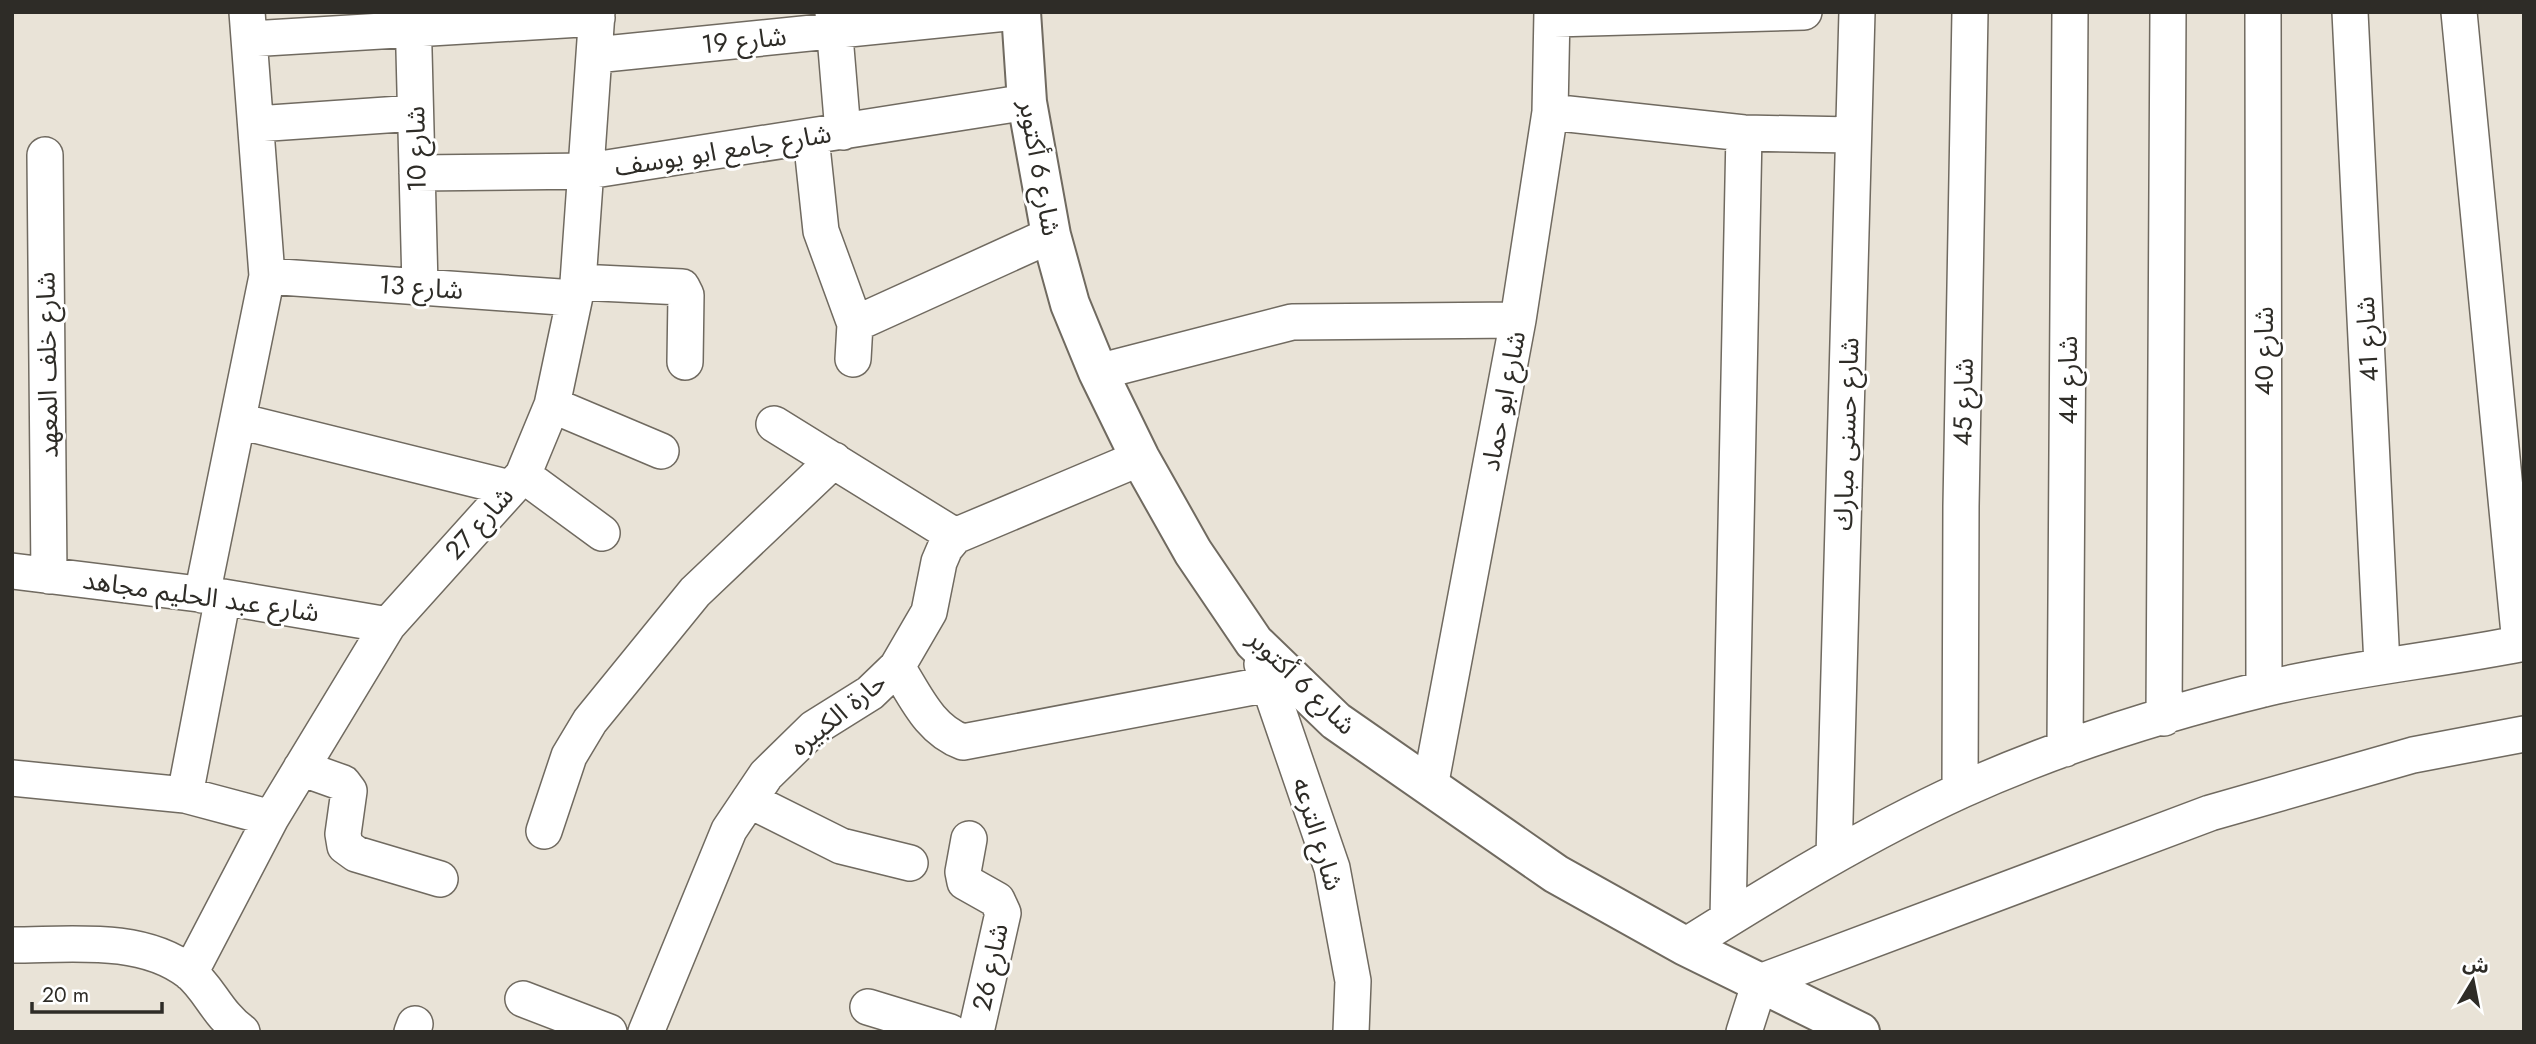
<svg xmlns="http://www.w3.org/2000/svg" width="2536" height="1044" viewBox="0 0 2536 1044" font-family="Jost,'Noto Sans Arabic',sans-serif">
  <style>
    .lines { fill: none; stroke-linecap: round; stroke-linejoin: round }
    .minor-casing { stroke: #706a60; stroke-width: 38 }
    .tertiary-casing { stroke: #706a60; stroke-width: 42 }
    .minor { stroke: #fff; stroke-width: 35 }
    .tertiary { stroke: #fff; stroke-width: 38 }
    .labels { text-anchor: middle; stroke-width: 6; stroke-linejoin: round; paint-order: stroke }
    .street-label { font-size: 26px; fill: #2e2c27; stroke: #fff }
  </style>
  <rect width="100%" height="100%" fill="#e9e3d7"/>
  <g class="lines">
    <defs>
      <path id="minor" d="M413 12 420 286
        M833 12 843 132
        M2263 12 2264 689
        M2350 12 2382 665
        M2459 12 2520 644
        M1554 19 1804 12
        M249 39 597 18
        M595 55 1018 12
        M1550 112 1744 133 1853 135
        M256 124 415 113
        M811 137 821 231 855 324 853 359
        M45 155 49 576
        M417 173 588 171 1027 102
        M267 276 574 298
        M578 282 682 287 686 295 685 362
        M855 324 1051 235
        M1098 372 1292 322 1518 320
        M552 405 661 451
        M239 421 510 488
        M774 424 955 536
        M523 475 602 533
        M12 571 223 597 388 625
        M202 595 267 276 247 12
        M1262 664 1332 868 1353 981 1351 1032
        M897 667C915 695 929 730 963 742L1269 684
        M2164 718 2168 12
        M2065 749 2070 12
        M301 768 343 783 349 791 343 834 345 846 356 854 440 879
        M12 778 185 795 271 818
        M1430 787 1518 320 1550 112 1552 12
        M1960 791 1961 506 1970 12
        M185 795 223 597
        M749 800 841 846 910 863
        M544 831 569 756 590 721 695 592 834 460
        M969 839 963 872 965 882 997 900 1003 913 976 1032
        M1834 856 1857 12
        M1728 919 1744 133
        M12 945C69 945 141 935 189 972 209 988 217 1014 242 1032
        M1685 946C1774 890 1866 834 1962 790 2059 746 2165 713 2268 688 2353 668 2439 660 2524 643
        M190 973 271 818 388 625 523 475 552 405 578 282 597 12
        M523 999 609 1032
        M868 1007 950 1032
        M412 1032 415 1024
        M646 1032 729 830 766 775 814 728 870 693 897 667 929 612 939 562 945 548 955 536 1140 458
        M1744 1032 1760 982 2210 813 2413 755 2524 734"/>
      <path id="tertiary" d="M1021 12 1027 102 1051 235 1070 304 1098 372 1140 458 1193 552 1254 642 1336 721 1556 874 1685 946 1860 1032"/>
    </defs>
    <!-- minor casing -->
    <use href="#minor" class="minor-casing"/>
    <!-- tertiary casing -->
    <use href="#tertiary" class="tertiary-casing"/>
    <!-- minor -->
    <use href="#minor" class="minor"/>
    <!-- tertiary -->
    <use href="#tertiary" class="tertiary"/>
  </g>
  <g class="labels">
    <!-- street labels -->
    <g class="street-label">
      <text transform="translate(744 40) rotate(-6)" y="9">شارع 19</text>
      <text transform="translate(416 149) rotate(-91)" y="9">شارع 10</text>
      <text transform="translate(723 150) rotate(-9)" y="9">شارع جامع ابو يوسف</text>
      <text transform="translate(1040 168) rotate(80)" y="9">شارع 6 أكتوبر</text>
      <text transform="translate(421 287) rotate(4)" y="9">شارع 13</text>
      <text transform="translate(2367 339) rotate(-93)" y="9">شارع 41</text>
      <text transform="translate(2264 351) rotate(-90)" y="9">شارع 40</text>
      <text transform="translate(47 365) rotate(-91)" y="9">شارع خلف المعهد</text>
      <text transform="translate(2068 380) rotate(-90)" y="9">شارع 44</text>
      <text transform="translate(1503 401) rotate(-79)" y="9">شارع ابو حماد</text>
      <text transform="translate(1963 402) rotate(-89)" y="9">شارع 45</text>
      <text transform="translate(1846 434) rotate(-88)" y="9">شارع حسنى مبارك</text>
      <text transform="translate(479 523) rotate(-48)" y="9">شارع 27</text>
      <text transform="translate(201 596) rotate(8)" y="9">شارع عبد الحليم مجاهد</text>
      <text transform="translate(1302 682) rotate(44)" y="9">شارع 6 أكتوبر</text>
      <text transform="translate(838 714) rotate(-39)" y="9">حارة الكبيره</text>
      <text transform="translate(1318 834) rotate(73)" y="9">شارع الترعه</text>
      <text transform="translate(990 967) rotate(-78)" y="9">شارع 26</text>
    </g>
  </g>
  <!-- border -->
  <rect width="2536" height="1044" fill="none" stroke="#2e2c27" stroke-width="28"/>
  <!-- north arrow -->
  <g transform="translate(2473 981) rotate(10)" stroke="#ffffff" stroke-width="5" paint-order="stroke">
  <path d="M0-5L12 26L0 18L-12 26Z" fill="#2e2c27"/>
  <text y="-10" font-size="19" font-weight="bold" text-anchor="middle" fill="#2e2c27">ش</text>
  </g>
  <!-- scale -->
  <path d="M32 1002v10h130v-10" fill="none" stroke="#2e2c27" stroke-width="3.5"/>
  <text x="42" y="1002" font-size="21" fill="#2e2c27" stroke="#ffffff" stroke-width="5" paint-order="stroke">20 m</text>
</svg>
